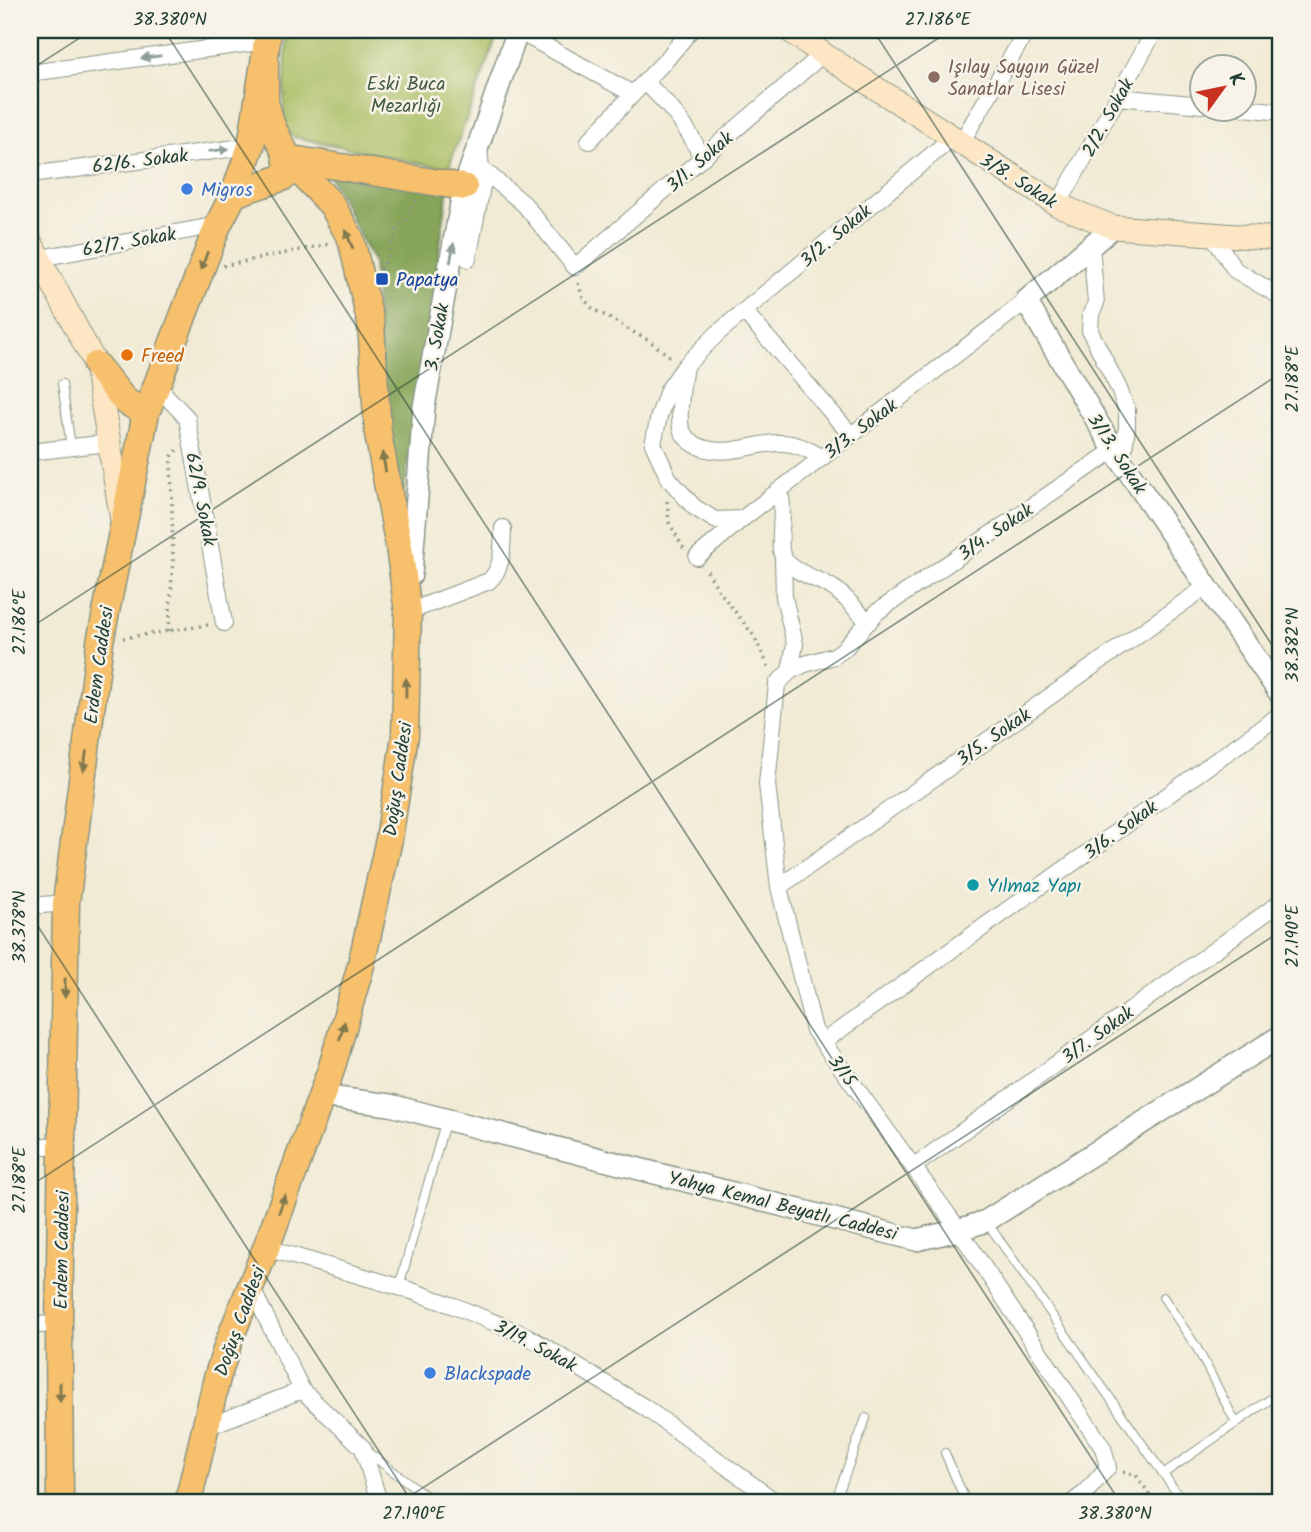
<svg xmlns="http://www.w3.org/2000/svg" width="1311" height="1532" viewBox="0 0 1311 1532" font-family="Kalam,sans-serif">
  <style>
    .green { fill: #a9be62; stroke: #647e4b; stroke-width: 2 }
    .forest { fill: #86a558; stroke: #527146; stroke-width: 2 }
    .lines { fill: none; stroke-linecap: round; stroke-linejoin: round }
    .service-casing { stroke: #889484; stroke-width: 10 }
    .minor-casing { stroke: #889484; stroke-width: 18 }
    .tertiary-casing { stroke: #889484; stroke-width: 24 }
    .secondary-casing { stroke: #889484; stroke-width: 25 }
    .primary-casing { stroke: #889484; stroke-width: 29 }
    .path { stroke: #889484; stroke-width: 3.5; stroke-dasharray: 2 5; stroke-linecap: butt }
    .service { stroke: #fff; stroke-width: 8 }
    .minor { stroke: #fff; stroke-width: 16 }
    .tertiary { stroke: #fff; stroke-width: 21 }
    .secondary { stroke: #fce6c4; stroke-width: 23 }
    .primary { stroke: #f7c06c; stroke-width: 26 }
    .oneway { fill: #8f9e9a }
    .oneway2 { fill: #80784d }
    .ticks { fill: none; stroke: #1f3d34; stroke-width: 2; stroke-opacity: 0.45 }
    .education-dot { fill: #8d6e63; stroke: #f7f3e8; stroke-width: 2.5 }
    .shop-dot { fill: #3f7fe0; stroke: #f7f3e8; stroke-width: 2.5 }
    .transit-dot { fill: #1a4fb4; stroke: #f7f3e8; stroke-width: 2.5 }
    .food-dot { fill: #e8710a; stroke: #f7f3e8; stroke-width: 2.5 }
    .culture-dot { fill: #0f9aa8; stroke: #f7f3e8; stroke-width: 2.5 }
    .labels { text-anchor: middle; stroke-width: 5; stroke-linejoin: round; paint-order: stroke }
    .education-label { font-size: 19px; fill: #785e54; stroke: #f7f3e8; text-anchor: start }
    .park-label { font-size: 19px; fill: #425d40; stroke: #f7f3e8 }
    .street-label { font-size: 19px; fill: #1f3d34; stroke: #f7f3e8 }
    .shop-label { font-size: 19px; fill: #366cbe; stroke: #f7f3e8; text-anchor: start }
    .transit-label { font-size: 19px; fill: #164399; stroke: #f7f3e8; text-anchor: start }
    .food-label { font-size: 19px; fill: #c56008; stroke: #f7f3e8; text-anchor: start }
    .culture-label { font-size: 19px; fill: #0d838f; stroke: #f7f3e8; text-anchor: start }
    .neatline { fill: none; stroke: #1f3d34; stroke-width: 2.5 }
    .ticks-label { font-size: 18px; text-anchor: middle; fill: #1f3d34 }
  </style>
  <rect width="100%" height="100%" fill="#f7f3e8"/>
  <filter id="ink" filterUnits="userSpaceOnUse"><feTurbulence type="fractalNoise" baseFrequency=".0143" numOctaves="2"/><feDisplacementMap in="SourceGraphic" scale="14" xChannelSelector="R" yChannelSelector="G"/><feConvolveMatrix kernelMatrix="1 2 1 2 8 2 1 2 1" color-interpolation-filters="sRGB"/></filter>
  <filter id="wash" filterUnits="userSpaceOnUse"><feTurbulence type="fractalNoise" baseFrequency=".00686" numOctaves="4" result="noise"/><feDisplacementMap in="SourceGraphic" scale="28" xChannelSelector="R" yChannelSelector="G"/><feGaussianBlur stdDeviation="1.57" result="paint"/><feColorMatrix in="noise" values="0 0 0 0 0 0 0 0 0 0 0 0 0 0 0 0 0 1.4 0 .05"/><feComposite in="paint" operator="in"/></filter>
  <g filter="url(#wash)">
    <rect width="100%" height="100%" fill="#f1ebd5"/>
    <!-- green -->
    <path class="green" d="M287 30H499L448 169 294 137 286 130 283 121Z"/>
    <!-- forest -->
    <path class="forest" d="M328 173 448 190 402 505 383 399 373 262Z"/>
  </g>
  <g filter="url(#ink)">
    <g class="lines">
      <defs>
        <path id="service" d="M62 384 71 447
          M986 1221 1183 1502
          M399 1287 446 1119
          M1163 1297 1197 1348 1236 1423
          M366 1451 417 1489 419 1502
          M945 1453 966 1502
          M1163 1474 1279 1393
          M417 1489 435 1502
          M835 1502 866 1418"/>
        <path id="minor" d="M518 31 633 94 666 60 691 30
          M30 73 267 41
          M645 82C670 106 688 126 702 158
          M1118 97 1202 105
          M1244 108 1281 112
          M589 141 633 94
          M961 143 1027 30
          M479 148 481 168 524 204 575 267 823 54
          M30 175 251 146
          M1058 205 1155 30
          M1212 234 1235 270 1281 297
          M1091 246 1096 303 1091 314 1090 331 1119 389 1127 411V427L1122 463
          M40 258 218 225
          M468 259 485 171
          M744 311 851 435
          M684 372C682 384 677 420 682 431 692 451 719 453 739 449 754 447 767 442 782 443 797 443 810 450 822 458
          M156 385 187 418 224 623
          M30 452 108 443
          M780 490C785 511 779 530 781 550 783 571 819 578 833 588 846 596 857 612 869 622
          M742 519 715 520 694 507 669 479 653 444 659 416 668 390 685 366 719 332 952 138
          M697 557 742 519 1026 301
          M783 558 784 597 795 644 790 671
          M408 612 489 581C504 567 502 547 503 528
          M779 887 1207 586
          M30 906 66 903
          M823 1042 1281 714
          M30 1147 62 1145
          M913 1167 1281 902
          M266 1248 409 1290 454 1306 527 1336 644 1407 776 1502
          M251 1287 302 1390 363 1448 379 1502
          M30 1326 59 1323
          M204 1428 302 1390
          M1073 1502 1086 1492 1108 1467 1103 1448 959 1230 814 1030 779 887 767 784 777 684 790 671 805 664 834 656 844 649 877 612 1114 450"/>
        <path id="tertiary" d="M1113 227 1026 301 1114 450 1281 695
          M411 575 424 407 464 187 518 30
          M321 1096 390 1105 916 1240 959 1230 986 1221 1281 1036"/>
        <path id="secondary" d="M789 30 823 54 1058 205 1113 227 1281 239
          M30 241 96 365 122 520"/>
        <path id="primary" d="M286 158 464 187
          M234 194 284 177 289 160
          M96 365 125 401 146 413
          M60 1502 59 1323 66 903 100 642 146 413 218 225 234 194 251 146 265 56 268 30
          M188 1502 217 1378 229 1341 266 1248 331 1070 361 965 389 839 405 736 408 612 399 547 378 434 371 324 351 239 332 205 289 160 272 126 265 102V56"/>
      </defs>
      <!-- service casing -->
      <use href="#service" class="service-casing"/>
      <!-- minor casing -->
      <use href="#minor" class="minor-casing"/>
      <!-- tertiary casing -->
      <use href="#tertiary" class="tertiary-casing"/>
      <!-- secondary casing -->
      <use href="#secondary" class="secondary-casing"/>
      <!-- primary casing -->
      <use href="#primary" class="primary-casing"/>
      <!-- path -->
      <path class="path" d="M223 266 329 244
        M380 269 383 267 397 231 406 220 416 199
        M578 283 583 298 593 309 651 342 673 359
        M667 501 669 522 684 549
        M707 571 719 591 754 636 770 670
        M169 631 173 559 171 457 177 450
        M123 638 208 625
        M1123 1472 1136 1475 1155 1502"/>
      <!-- service -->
      <use href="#service" class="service"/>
      <!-- minor -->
      <use href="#minor" class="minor"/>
      <!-- tertiary -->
      <use href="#tertiary" class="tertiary"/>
      <!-- secondary -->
      <use href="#secondary" class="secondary"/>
      <!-- primary -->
      <use href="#primary" class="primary"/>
    </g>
    <!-- one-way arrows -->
    <defs><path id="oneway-solid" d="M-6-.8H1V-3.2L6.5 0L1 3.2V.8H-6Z" transform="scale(1.75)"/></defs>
    <g class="oneway">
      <use href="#oneway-solid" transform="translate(151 57) rotate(172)"/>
      <use href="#oneway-solid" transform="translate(219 150) rotate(-7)"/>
      <use href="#oneway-solid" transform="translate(452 253) rotate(-80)"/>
    </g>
    <g class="oneway2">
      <use href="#oneway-solid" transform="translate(349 239) rotate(-112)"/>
      <use href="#oneway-solid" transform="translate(204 261) rotate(111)"/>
      <use href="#oneway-solid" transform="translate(384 462) rotate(-100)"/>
      <use href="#oneway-solid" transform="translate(406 688) rotate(-89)"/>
      <use href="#oneway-solid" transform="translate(85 761) rotate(98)"/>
      <use href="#oneway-solid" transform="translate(65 988) rotate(91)"/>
      <use href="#oneway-solid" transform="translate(342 1031) rotate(-74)"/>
      <use href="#oneway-solid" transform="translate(282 1204) rotate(-70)"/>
      <use href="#oneway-solid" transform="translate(60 1392) rotate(90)"/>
    </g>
  </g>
  <!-- ticks -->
  <path class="ticks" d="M164 30 1120 1502M873 30 1281 659M30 70 92 30M30 628 951 30M30 914 412 1502M30 1186 1281 373M401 1502 1281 931M1260 1502 1281 1488"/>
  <!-- markers -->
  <circle class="education-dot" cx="934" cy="77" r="7"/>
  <g class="shop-dot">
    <circle cx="187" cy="189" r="7"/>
    <circle cx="430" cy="1373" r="7"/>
  </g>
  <rect class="transit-dot" x="375" y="272" width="14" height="14" rx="3.5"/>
  <circle class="food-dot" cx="127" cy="355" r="7"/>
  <circle class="culture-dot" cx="973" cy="885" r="7"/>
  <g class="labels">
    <!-- education labels -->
    <g class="education-label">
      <text x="948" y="73">Işılay Saygın Güzel<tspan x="948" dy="22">Sanatlar Lisesi</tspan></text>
    </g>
    <!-- park labels -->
    <g class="park-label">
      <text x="406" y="90">Eski Buca<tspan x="406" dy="22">Mezarlığı</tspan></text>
    </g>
    <!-- street labels -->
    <g class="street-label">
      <text transform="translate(1107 117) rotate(-61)" y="7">2/2. Sokak</text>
      <text transform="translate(140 160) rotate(-7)" y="7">62/6. Sokak</text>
      <text transform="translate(699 161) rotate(-41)" y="7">3/1. Sokak</text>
      <text transform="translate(1019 180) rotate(32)" y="7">3/8. Sokak</text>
      <text transform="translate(835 235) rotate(-40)" y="7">3/2. Sokak</text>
      <text transform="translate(129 241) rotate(-10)" y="7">62/7. Sokak</text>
      <text transform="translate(436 337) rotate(-80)" y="7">3. Sokak</text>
      <text transform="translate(860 428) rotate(-37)" y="7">3/3. Sokak</text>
      <text transform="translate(1118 453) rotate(57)" y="7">3/13. Sokak</text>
      <text transform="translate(202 499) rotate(79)" y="7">62/9. Sokak</text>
      <text transform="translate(995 531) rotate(-34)" y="7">3/4. Sokak</text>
      <text transform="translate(98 665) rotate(-82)" y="7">Erdem Caddesi</text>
      <text transform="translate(993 736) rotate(-35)" y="7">3/5. Sokak</text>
      <text transform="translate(397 779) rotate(-82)" y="7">Doğuş Caddesi</text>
      <text transform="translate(1120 829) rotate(-36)" y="7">3/6. Sokak</text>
      <text transform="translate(1097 1034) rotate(-36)" y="7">3/7. Sokak</text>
      <text transform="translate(843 1070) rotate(54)" y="7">3/15</text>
      <text transform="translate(783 1205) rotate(14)" y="7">Yahya Kemal Beyatlı Caddesi</text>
      <text transform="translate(61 1250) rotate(-89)" y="7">Erdem Caddesi</text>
      <text transform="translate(239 1321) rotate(-70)" y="7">Doğuş Caddesi</text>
      <text transform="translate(536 1345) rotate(28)" y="7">3/19. Sokak</text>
    </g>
    <!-- shop labels -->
    <g class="shop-label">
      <text x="201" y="196">Migros</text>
      <text x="444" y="1380">Blackspade</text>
    </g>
    <!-- transit labels -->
    <g class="transit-label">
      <text x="396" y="286">Papatya</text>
    </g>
    <!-- food labels -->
    <g class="food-label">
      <text x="141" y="362">Freed</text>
    </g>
    <!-- culture labels -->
    <g class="culture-label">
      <text x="987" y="892">Yılmaz Yapı</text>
    </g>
  </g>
  <!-- margin -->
  <rect width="1311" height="1532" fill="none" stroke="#f7f3e8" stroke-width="77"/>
  <!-- north arrow -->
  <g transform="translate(1223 88) rotate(57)"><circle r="33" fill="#f7f3e8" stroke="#a1aaa0" stroke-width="2"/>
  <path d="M0-5L12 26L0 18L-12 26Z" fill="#c8321e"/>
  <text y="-10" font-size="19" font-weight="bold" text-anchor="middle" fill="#1f3d34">K</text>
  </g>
  <rect x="38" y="38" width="1234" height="1456" class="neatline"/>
  <g class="ticks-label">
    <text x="170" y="25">38.380°N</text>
    <text x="938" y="25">27.186°E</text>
    <text transform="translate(1292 379) rotate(-90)" y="6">27.188°E</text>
    <text transform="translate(19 622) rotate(-90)" y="6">27.186°E</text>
    <text transform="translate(1292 645) rotate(-90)" y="6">38.382°N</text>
    <text transform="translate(19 927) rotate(-90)" y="6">38.378°N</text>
    <text transform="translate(1292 936) rotate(-90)" y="6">27.190°E</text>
    <text transform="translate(19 1180) rotate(-90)" y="6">27.188°E</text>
    <text x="414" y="1519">27.190°E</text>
    <text x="1115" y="1519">38.380°N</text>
  </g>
</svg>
